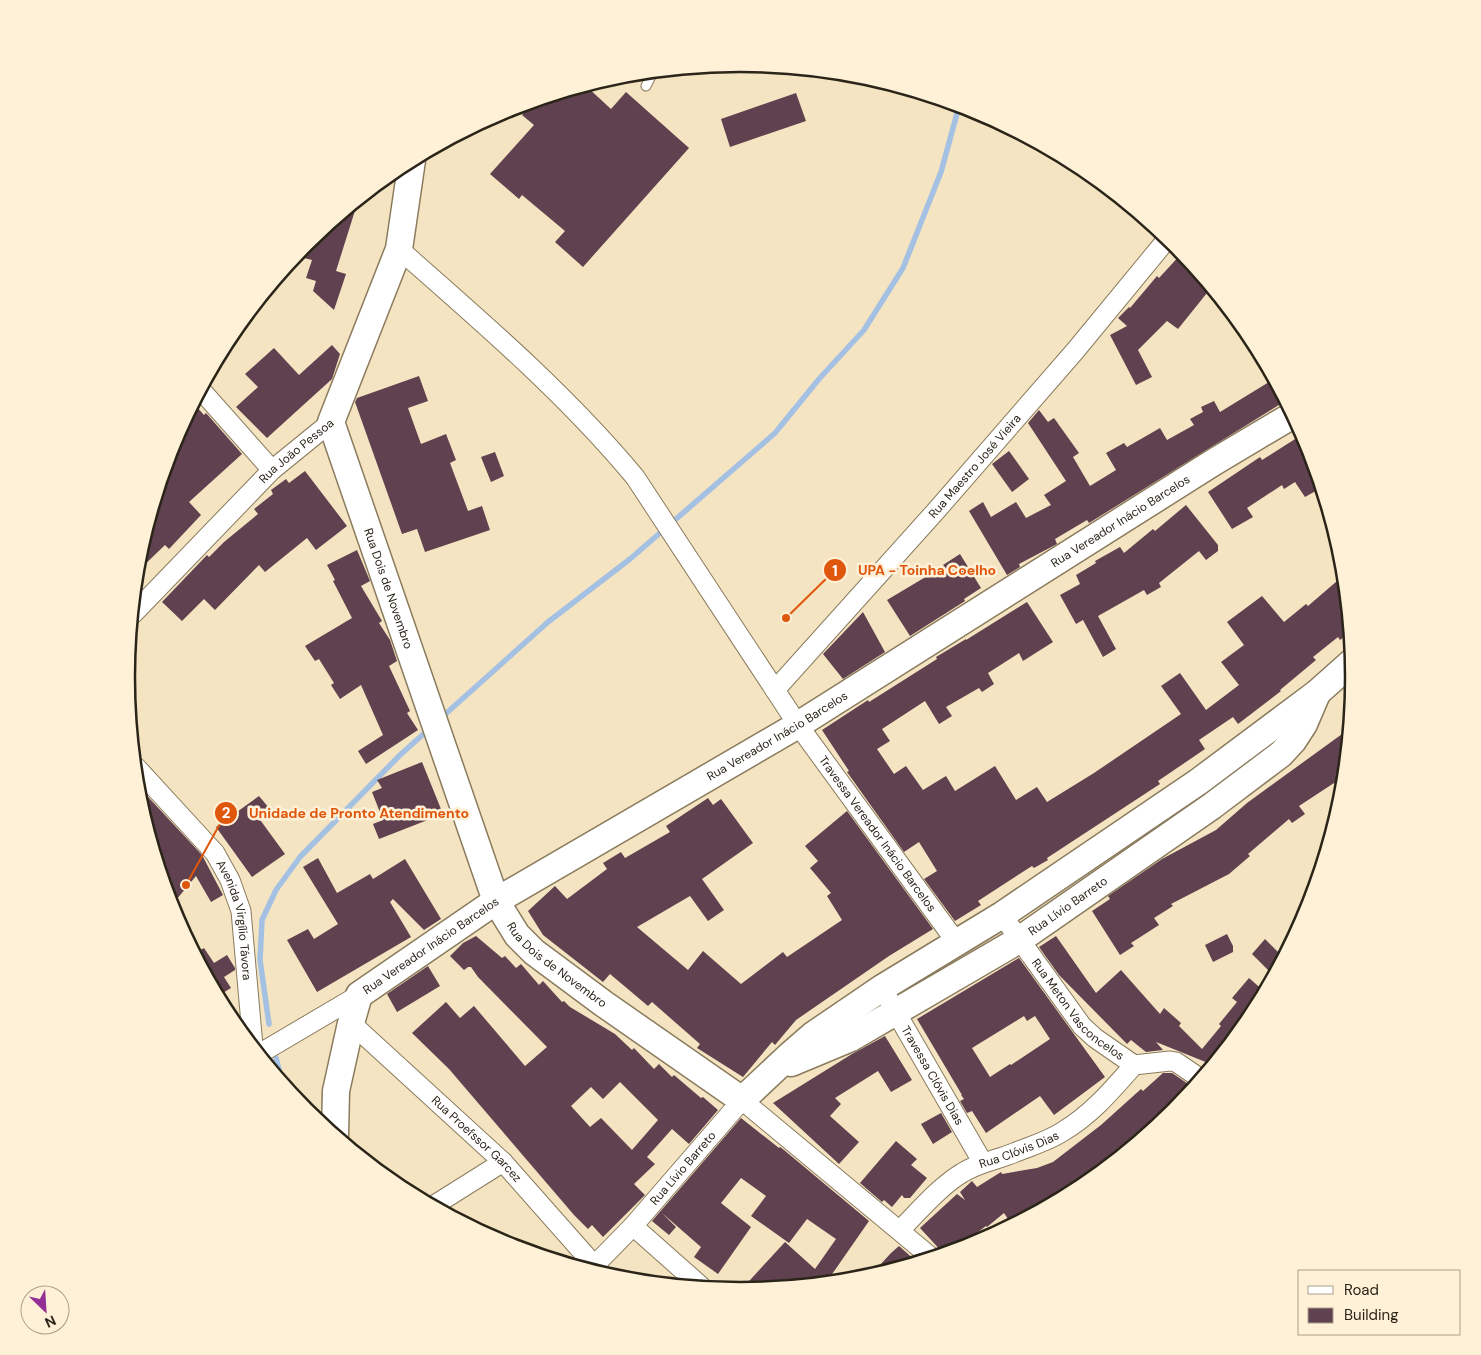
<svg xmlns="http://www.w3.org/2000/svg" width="1481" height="1355" viewBox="0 0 1481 1355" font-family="'DM Sans',sans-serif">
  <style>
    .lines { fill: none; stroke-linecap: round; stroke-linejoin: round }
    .stream { stroke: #a4c0e3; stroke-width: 5.5 }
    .building { fill: #60414f; fill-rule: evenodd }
    .lane-casing { stroke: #8a7b5d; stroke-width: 11 }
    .street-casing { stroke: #8a7b5d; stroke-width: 21 }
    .secondary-casing { stroke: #8a7b5d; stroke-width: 29 }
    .lane { stroke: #fff; stroke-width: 9 }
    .street { stroke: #fff; stroke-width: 19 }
    .secondary { stroke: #fff; stroke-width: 26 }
    .labels { text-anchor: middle; stroke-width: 5; stroke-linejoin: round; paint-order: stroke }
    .street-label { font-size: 12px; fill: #2b2519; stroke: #fff1d7 }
    .rim { fill: none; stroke: #2b2519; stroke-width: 2.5 }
    .leader { fill: none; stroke: #df560d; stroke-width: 2 }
    .callout-dot { fill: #df560d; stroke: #fff1d7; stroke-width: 2 }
    .mark-label { font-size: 15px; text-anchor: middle; font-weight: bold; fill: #fff }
    .callout-label { font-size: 14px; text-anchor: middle; font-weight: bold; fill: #df560d; stroke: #fff1d7; stroke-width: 5; stroke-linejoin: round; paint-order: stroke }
  </style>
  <rect width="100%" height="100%" fill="#f4e4c2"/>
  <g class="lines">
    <!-- stream -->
    <path class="stream" d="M441 718 548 622 630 559 775 433 819 379 864 330 903 268 941 172 959 106
      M269 1024 260 960 262 920 276 890 300 857 400 755 429 729
      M276 1058 282 1081"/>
  </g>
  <!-- building -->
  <path class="building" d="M586 86 611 109 626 92 689 148 583 267 555 242 565 231 522 195 519 199 490 174 534 125 522 115 534 102Z
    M796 93 806 121 730 147 721 119Z
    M358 201 336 271 346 274 334 310 313 291 316 281 306 278 312 260 296 256 307 243Z
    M1182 253 1211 288 1178 329 1167 321 1138 350 1152 377 1136 385 1110 335 1127 326 1118 318 1129 307 1130 308 1157 276 1159 278Z
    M332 345 340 354 332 379 267 438 236 407 258 387 245 374 274 348 299 375Z
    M419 376 428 401 408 408 421 444 446 434 456 460 450 463 468 511 482 506 490 530 425 552 417 529 402 534 355 402 357 398Z
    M1269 382 1282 403 1089 523 1087 520 1055 539 1057 544 1019 564 1020 567 1007 575 969 511 983 502 991 517 1016 502 1026 518 1051 505 1044 495 1066 481 1028 423 1039 410 1048 422 1054 418 1079 453 1073 457 1090 486 1116 470 1106 453 1124 443 1127 447 1160 428 1167 440 1194 425 1190 419 1203 412 1201 407 1214 401 1220 412Z
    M194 404 204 415 206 413 242 454 189 502 201 515 169 549 165 545 137 572 139 557 174 442Z
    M1303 434 1308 443 1321 488 1305 497 1295 482 1284 489 1282 485 1247 508 1253 517 1232 529 1208 492 1260 457 1262 460Z
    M1009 451 1029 479 1012 492 992 464Z
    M495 452 504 476 491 482 481 457Z
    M305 471 347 526 316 550 307 538 265 572 259 565 215 610 204 599 182 621 162 602 207 555 209 557 224 542 258 514 254 509 273 494 271 490 286 479 289 483Z
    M1186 505 1218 545V551L1206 560 1199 551 1159 583 1161 587 1147 595 1144 590 1098 616 1116 649 1103 657 1083 620 1076 624 1060 595 1080 584 1076 575 1096 563 1095 561 1120 547 1124 553 1153 529 1155 531Z
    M357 550 370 581 361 586 382 621 379 623 390 640 397 661 389 666 410 711 407 713 418 730 366 764 358 751 383 735 361 685 340 699 331 685 334 683 319 659 315 661 305 646 352 618 333 581 335 580 327 565Z
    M960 554 981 588 964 599 965 601 910 636 887 600 944 566 943 565Z
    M1344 575 1350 632 1340 640 1338 637 1313 657 1316 660 1280 690 1281 691 1238 724 1233 717 1199 740 1205 749 1158 781 1160 784 1047 858 1048 860 1034 868 1032 866 978 901 981 905 955 921 924 879 937 871 919 842 904 852 847 772 849 771 822 730 868 700 869 702 937 659 936 657 966 639V640L1027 602 1053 642 1023 661 1019 653 988 673 994 684 982 692 979 688 946 707 952 716 939 724 925 701 882 729 890 741 877 749 894 774 906 766 923 790 946 776 955 791 995 766 1016 800 1037 787 1047 802 1094 773 1181 714 1161 686 1180 673 1206 710 1239 685 1221 662 1244 645 1227 622 1262 596 1284 622 1306 604 1308 606Z
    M863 612 885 652 843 679 823 654Z
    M1349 729 1343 795 1334 783 1299 806 1305 814 1292 823 1289 819 1248 854 1250 856 1229 874 1171 904 1173 906 1154 918 1159 925 1131 943 1134 946 1120 955 1092 911 1110 899 1108 896 1162 859 1216 830 1247 803Z
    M422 762 443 814 379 839 373 824 383 820 372 792 382 788 377 780Z
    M137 785 202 855 223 895 211 902 196 876 171 906 138 797Z
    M259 796 269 808 258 817 285 854 252 877 216 827Z
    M708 798 713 805 721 799 753 843 702 879 724 910 708 921 690 896 637 927 688 970 703 951 741 984 783 952 787 957 842 920 827 896 831 893 810 868 818 861 805 846 847 811 933 929 889 956 796 1020 775 1045 772 1042 743 1077 697 1048 700 1044 652 1002 648 1006 610 974 603 982 543 935 528 911 555 886 567 899 607 869 603 863 621 852 625 858 670 832 666 826Z
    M318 858 337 893 370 874 373 879 405 859 441 919 424 930 393 899 390 902 411 937 317 992 287 940 308 929 314 939 338 924 303 867Z
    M1227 934 1233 946V952L1213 962 1205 945Z
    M476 936 502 958 505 956 516 968 521 964 539 985 543 981 562 1002 564 1001 570 1007 615 1034 632 1050 634 1048 654 1069 659 1064 672 1077 674 1075 701 1098 703 1097 718 1110 689 1144 672 1129 647 1157 655 1164 634 1184 645 1195 603 1237 592 1225 588 1229 574 1215 449 1069 412 1033 446 1002 460 1018 474 1006 525 1066 547 1047 478 977 471 967H468L464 970 450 956 463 943ZM620 1082 658 1120 632 1150 601 1118 590 1127 571 1106 591 1087 603 1099Z
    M1056 936 1096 993 1121 970 1160 1014 1164 1008 1181 1023 1179 1026 1202 1049 1221 1026 1219 1024 1237 1002 1232 998 1249 978 1265 992 1251 1019 1213 1065 1156 1042 1163 1050 1146 1052 1131 1040 1127 1044 1059 975 1039 947Z
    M1265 939 1283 957 1270 972 1252 954Z
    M204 948 214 963 227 955 235 968V970L224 977 231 988 218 996 195 953Z
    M1019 958 1105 1077 1054 1115 1040 1096 986 1133 972 1111 967 1113 960 1101 964 1099 961 1095H962L917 1019ZM1024 1016 1027 1021 1035 1016 1050 1039 1011 1065 1010 1064 990 1077 972 1048Z
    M428 966 440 986 397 1012 387 994Z
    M885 1036 912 1080 891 1092 878 1071 835 1098 841 1104 830 1116 859 1142 839 1164 773 1103 852 1054Z
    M1163 1073H1172L1194 1088 1174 1112 1081 1188 1032 1214 1031 1212 1012 1225 1004 1213 987 1227 986 1226 974 1235 956 1251 944 1254 920 1228 957 1194 965 1200 960 1192 972 1181 977 1187 1001 1172 1002 1174 1037 1168 1053 1162 1101 1125 1141 1089 1143 1091Z
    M941 1113 952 1132 933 1144 921 1124Z
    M741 1118 779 1148 780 1147 784 1150 869 1221 828 1280 830 1282 740 1291 785 1242 815 1269 836 1239 807 1219 789 1243 751 1216 766 1196 741 1178 721 1203 751 1227 718 1274 694 1257 701 1247 662 1213 676 1227 669 1235 652 1221Z
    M896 1141 917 1159 911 1165 927 1178 910 1198H904L902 1195 892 1207 884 1200 882 1202 860 1183Z
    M899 1246 917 1262 869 1277 891 1253Z"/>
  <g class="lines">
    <defs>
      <path id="lane" d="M646 86 653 72"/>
      <g id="street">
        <path id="s1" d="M399 249C481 321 565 393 635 477L798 725 957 943"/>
        <path d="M201 390 272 470"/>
        <path id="s2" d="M133 614 272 470 331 422"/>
        <path id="s3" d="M775 690 935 512 1075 351 1168 238"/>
        <path id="s4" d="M136 767 215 853 230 880 241 911 253 1046"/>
        <path id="s5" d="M1002 915 1082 1026 1095 1038 1134 1065 1170 1061 1176 1062 1201 1079"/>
        <path id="s6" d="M882 988 983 1163"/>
        <path id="s7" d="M351 1023 503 1162 594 1265"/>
        <path d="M259 1054 359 995"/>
        <path d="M433 1206 503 1162"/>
        <path d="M633 1226 703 1288"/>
        <path id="s8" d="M900 1230C919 1211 939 1187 962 1173 979 1162 998 1160 1016 1152 1031 1146 1048 1141 1062 1132 1091 1115 1112 1090 1134 1065"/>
        <path id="s9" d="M590 1270 633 1226 742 1100 932 1258"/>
      </g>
      <g id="secondary">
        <path id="s10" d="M412 160 399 249 331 422 496 901 517 935 534 952 604 1004 742 1100 790 1055 813 1035 882 988 1002 915 1198 782 1317 693 1353 661"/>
        <path id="s11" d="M791 1063 851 1038 1019 940 1212 806 1281 754 1293 741 1304 724 1316 696"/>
        <path id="s12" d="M335 1135 336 1091 351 1023 359 995 496 901 798 725 1214 462 1293 415"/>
      </g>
    </defs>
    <!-- lane casing -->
    <use href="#lane" class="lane-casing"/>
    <!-- street casing -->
    <use href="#street" class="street-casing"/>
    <!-- secondary casing -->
    <use href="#secondary" class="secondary-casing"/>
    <!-- lane -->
    <use href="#lane" class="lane"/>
    <!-- street -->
    <use href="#street" class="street"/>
    <!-- secondary -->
    <use href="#secondary" class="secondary"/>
  </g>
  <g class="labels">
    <!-- street labels -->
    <g class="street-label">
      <text dy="4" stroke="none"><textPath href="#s2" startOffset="231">Rua João Pessoa</textPath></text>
      <text dy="4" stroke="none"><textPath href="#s3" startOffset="300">Rua Maestro José Vieira</textPath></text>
      <text dy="4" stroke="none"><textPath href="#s12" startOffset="1040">Rua Vereador Inácio Barcelos</textPath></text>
      <text dy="4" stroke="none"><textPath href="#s10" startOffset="452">Rua Dois de Novembro</textPath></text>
      <text dy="4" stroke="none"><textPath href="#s12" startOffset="635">Rua Vereador Inácio Barcelos</textPath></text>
      <text dy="4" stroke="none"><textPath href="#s1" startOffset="760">Travessa Vereador Inácio Barcelos</textPath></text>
      <text dy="4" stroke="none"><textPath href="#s11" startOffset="319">Rua Lívio Barreto</textPath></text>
      <text dy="4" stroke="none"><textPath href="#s4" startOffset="188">Avenida Virgílio Távora</textPath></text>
      <text dy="4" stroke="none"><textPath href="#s12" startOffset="230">Rua Vereador Inácio Barcelos</textPath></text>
      <text dy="4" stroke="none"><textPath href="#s10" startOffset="872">Rua Dois de Novembro</textPath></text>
      <text dy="4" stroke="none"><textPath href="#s5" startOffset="122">Rua Meton Vasconcelos</textPath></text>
      <text dy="4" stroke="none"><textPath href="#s6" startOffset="101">Travessa Clóvis Dias</textPath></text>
      <text dy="4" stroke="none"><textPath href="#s7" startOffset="171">Rua Proefssor Garcez</textPath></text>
      <text dy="4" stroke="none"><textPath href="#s8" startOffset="146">Rua Clóvis Dias</textPath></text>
      <text dy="4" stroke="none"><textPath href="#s9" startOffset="138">Rua Lívio Barreto</textPath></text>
    </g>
  </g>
  <!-- crop -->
  <path d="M0 0H1481V1355H0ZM135 677a605 605 0 1 1 1210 0a605 605 0 1 1-1210 0Z" fill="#fff1d7" fill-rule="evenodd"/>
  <path class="rim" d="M135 677a605 605 0 1 1 1210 0a605 605 0 1 1-1210 0Z"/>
  <!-- callouts -->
  <path class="leader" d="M786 618L835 570M186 885L226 813"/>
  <g class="callout-dot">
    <circle cx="786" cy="618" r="5"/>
    <circle cx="186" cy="885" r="5"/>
    <circle cx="835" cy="570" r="12"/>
    <circle cx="226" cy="813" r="12"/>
  </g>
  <g class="mark-label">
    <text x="835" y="576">1</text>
    <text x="226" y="818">2</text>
  </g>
  <g class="callout-label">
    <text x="927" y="575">UPA - Toinha Coelho</text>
    <text x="359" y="818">Unidade de Pronto Atendimento</text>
  </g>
  <!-- legend -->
  <rect x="1298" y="1270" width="162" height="65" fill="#fff1d7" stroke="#aa9f8b"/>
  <rect x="1308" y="1286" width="25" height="8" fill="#ffffff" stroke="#aa9f8b"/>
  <text x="1344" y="1295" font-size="15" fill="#2b2519">Road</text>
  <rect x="1308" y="1308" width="25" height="15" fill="#60414f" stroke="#aa9f8b"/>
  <text x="1344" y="1320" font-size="15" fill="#2b2519">Building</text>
  <!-- north arrow -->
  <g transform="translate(45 1310) rotate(155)"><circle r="24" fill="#fff1d7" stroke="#aa9f8b"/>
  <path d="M0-4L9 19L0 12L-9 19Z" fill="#932f96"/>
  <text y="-8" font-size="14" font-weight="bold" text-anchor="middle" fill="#2b2519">N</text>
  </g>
</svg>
